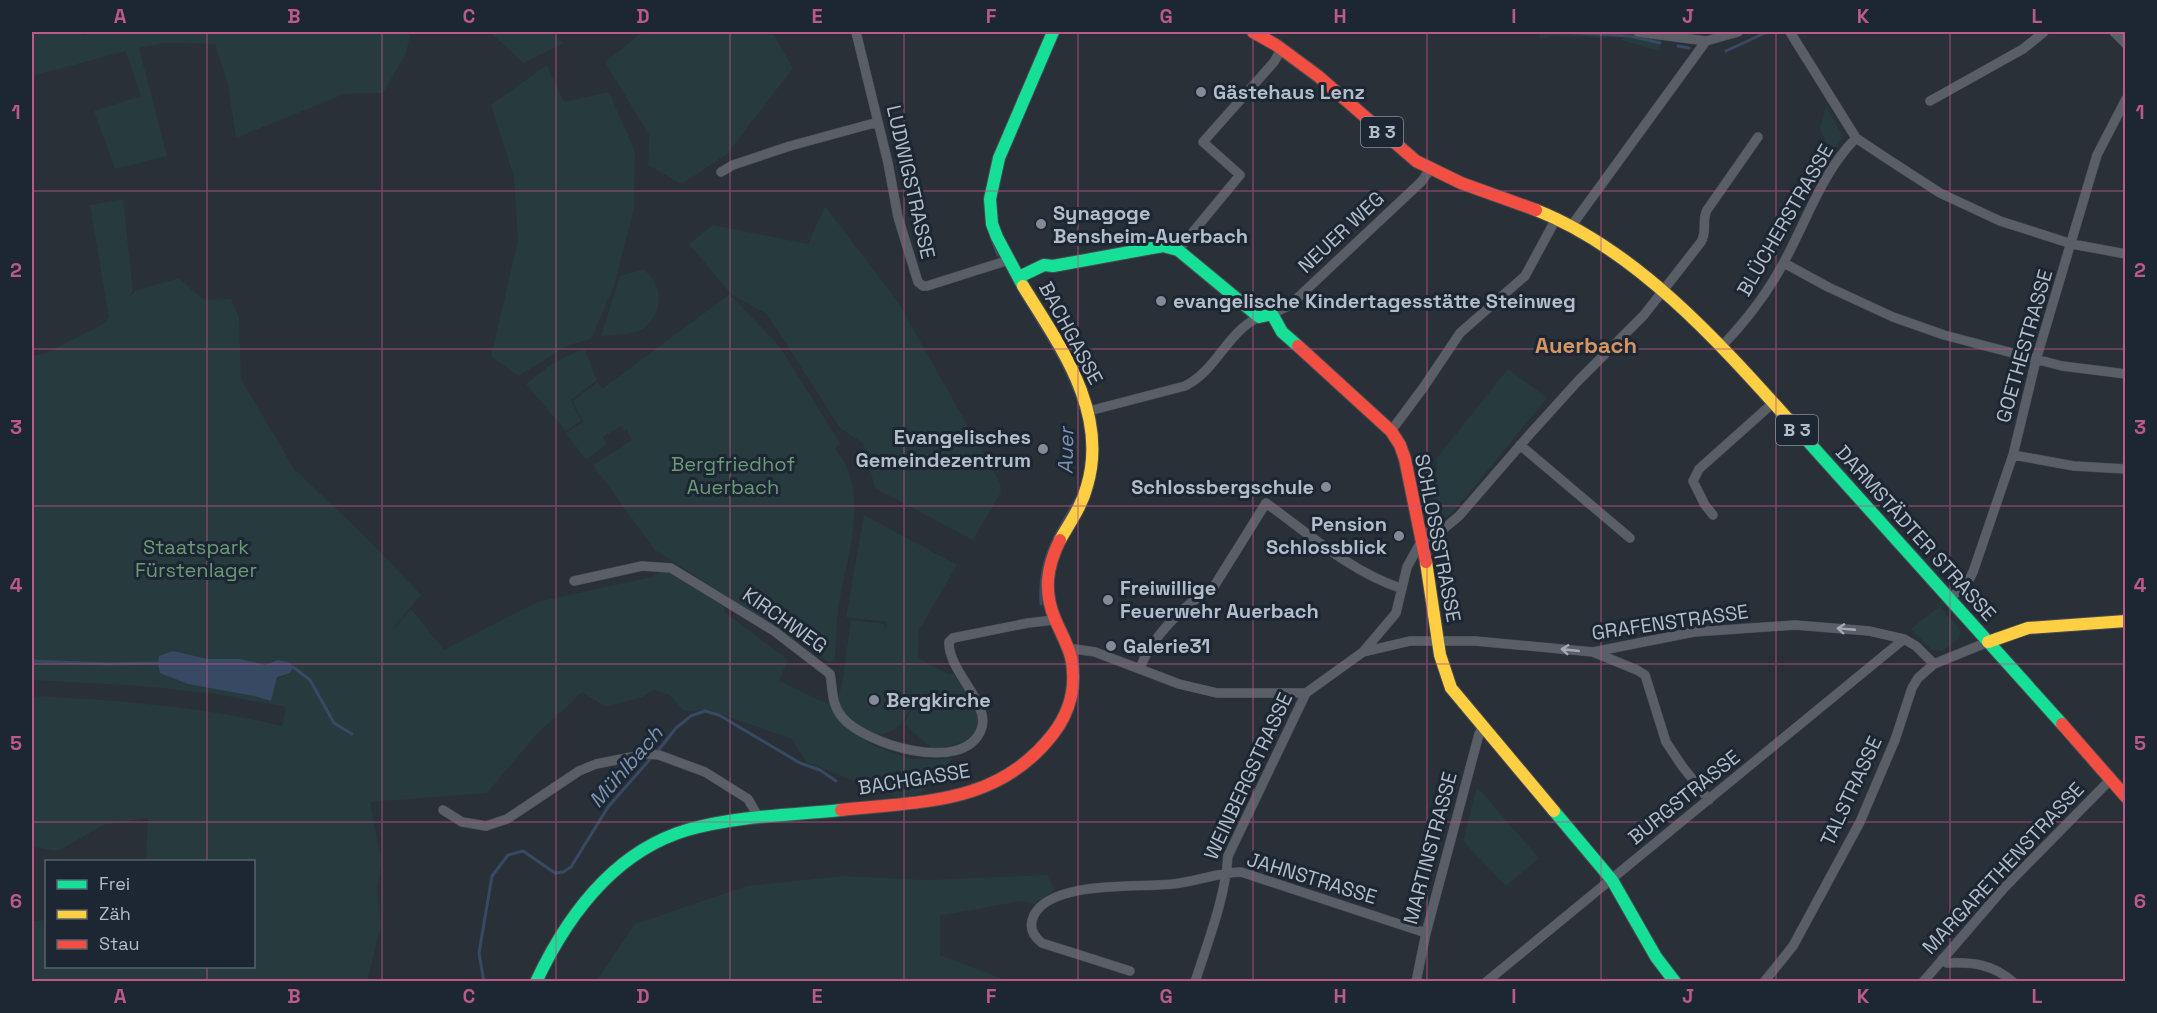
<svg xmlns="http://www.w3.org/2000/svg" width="2157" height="1013" viewBox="0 0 2157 1013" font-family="'Space Grotesk',sans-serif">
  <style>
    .green { fill: #273a3e }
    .water { fill: #384963 }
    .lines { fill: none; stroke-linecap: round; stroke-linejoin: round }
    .stream { stroke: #384963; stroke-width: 3 }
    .street-casing { stroke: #484c53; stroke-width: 10 }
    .fast-casing { stroke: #484c53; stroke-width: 14 }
    .slow-casing { stroke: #484c53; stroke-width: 14 }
    .jam-casing { stroke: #484c53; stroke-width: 14 }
    .street { stroke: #5a5e66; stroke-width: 9 }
    .fast { stroke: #16e098; stroke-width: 12 }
    .slow { stroke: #ffcf43; stroke-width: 12 }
    .jam { stroke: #f24e42; stroke-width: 12 }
    .oneway { stroke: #a2a9b5 }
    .grid { fill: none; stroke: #bc5a87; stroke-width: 1.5; stroke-opacity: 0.55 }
    .poi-dot { fill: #848b96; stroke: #1d2633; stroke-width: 2 }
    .labels { text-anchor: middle; stroke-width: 6; stroke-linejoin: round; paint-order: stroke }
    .shield { fill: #1d2633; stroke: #878f9c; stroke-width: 1.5 }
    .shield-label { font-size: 18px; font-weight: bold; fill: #b4bcc9 }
    .poi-label { font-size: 20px; font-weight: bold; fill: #b4bcc9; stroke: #1d2633; text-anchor: start }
    .street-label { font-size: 20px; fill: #b4bcc9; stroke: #1d2633 }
    .park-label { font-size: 20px; fill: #6b9a76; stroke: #1d2633 }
    .water-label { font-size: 21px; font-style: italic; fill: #7c92b1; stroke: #1d2633 }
    .quarter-label { font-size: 22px; font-weight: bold; fill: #d59563; stroke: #1d2633 }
    .neatline { fill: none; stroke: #bc5a87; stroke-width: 2 }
    .grid-label { font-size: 20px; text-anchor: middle; font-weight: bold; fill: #bc5a87 }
  </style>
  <rect width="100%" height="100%" fill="#2a3038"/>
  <!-- green -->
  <path class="green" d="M32 32H82L83 35 91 32H411L406 53 385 90 381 93 344 94 236 138 228 84 215 44 163 43 139 48 167 156 115 169 94 111 141 96 126 51 32 76Z
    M490 32H550L563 43 523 63Z
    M643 32H772L793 68 727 154 682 184 648 165 649 135 605 62Z
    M1537 32H1608L1607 38 1551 36 1541 39Z
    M1628 33 1662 39 1659 51 1621 40Z
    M547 65 564 102 609 92 635 151 634 209 614 286 591 339 569 345 518 376 491 356 518 241 514 177 491 105Z
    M1826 106 1843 137 1835 149 1826 142 1820 128Z
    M123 199 133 291 129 297 137 290 179 278 203 300 231 299 239 317 241 379 294 469 367 538 421 595 387 636 411 609 444 650 537 602 647 578 665 570 726 608 724 612 788 660 779 681 830 705 843 724 872 745 911 759H952L946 766 936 771 921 793 900 799 806 762 792 739 709 710 684 711 670 695 654 690 642 697 606 707 582 692 535 736 487 793 370 802 381 861 377 892 381 926 367 981H32V921L46 920V966H254V862L146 861 148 818 103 825 58 851 32 847V696C116 700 200 706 282 726L286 707 216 694 142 686 32 680V356L46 353 102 325 109 318 90 205Z
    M825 206 898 302 1000 483 1001 492 973 540 875 488 863 443 840 428 767 314 732 295 689 244 713 225 808 244Z
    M644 269C648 274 654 279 656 285 663 299 657 319 644 328 634 336 614 334 601 336L620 276Z
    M730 294 780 347 840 443 835 449C873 493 845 559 838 610 836 627 836 644 835 661L829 662 655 550 593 465 632 440 626 429 625 433 621 426 603 437 606 444 588 459 584 457 566 433 583 422 573 401 598 382 602 389Z
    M584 348 597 380 571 400 581 421 566 431 526 384 550 365Z
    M1508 369 1547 398 1456 509 1439 523 1429 479 1438 468 1436 459Z
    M864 515 957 565 919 630 918 657 947 674H954L978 712 977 729 968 741 934 750 904 724 912 709V703C908 710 906 719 901 724 875 748 849 726 837 701L842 684 851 620 885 624 884 633 887 622 846 617Z
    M1940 606 1961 631 1959 639 1942 651 1932 650 1911 629Z
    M1477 787 1539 858 1506 886 1463 841Z
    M1047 875 1055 890 1034 904 1021 901 940 916V955L1008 981H596L635 924 747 886 843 876 925 880Z"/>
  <!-- water -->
  <path class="water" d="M173 651 207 659H240L265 665 278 660 291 663 293 667 290 673 277 677 271 701 254 696 188 684 160 673 158 663 159 656Z"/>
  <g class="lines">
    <!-- stream -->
    <path class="stream" d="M1560 32 1630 36 1660 43
      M1678 46 1689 48
      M1726 51 1767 32
      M1014 111 1021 93
      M991 237 998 255
      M1020 292C1045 334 1074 375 1085 423
      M1041 604C1038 558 1056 535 1077 497
      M32 661 108 664 158 663
      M293 667 310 680 334 723 352 734
      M657 752 676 728 691 716 705 711 719 715 800 763 820 770 836 781
      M484 982 479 953 492 876 508 855 523 851 555 873 563 872 571 867 608 807 652 757"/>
    <defs>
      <path id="street" d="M856 32 888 163 898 217 918 282 923 286H927L1009 260
        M1638 32 1706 41
        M1790 32 1856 138 1886 158 1940 193 2000 221 2072 244 2126 254
        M2114 32 2126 44
        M1930 101 2023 49 2044 32
        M721 172 733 165 790 146 878 122
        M1572 225 1706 41 1738 32
        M1178 250 1240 175 1203 142 1274 62 1282 48
        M1784 263 1828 287 1893 317 1944 335 2062 366 2126 374
        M1272 314 1290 305 1421 182 1430 170
        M1721 347C1746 321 1767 294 1784 262 1807 220 1822 172 1856 138
        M1089 411 1185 386C1217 370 1227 332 1259 317
        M1391 431 1423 388 1460 333 1525 276 1557 217
        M1520 445 1630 538
        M2013 455 2074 466 2126 469
        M1713 515 1705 505 1693 481 1699 469 1773 403
        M574 581 642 566 671 568 774 631 830 674C833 689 831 704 842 717 864 744 963 775 981 730 992 704 948 672 949 642L953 638 1028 623 1054 620
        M1950 598 1967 584 1973 572 2013 455 2036 360 2097 155 2126 99
        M1068 648 1095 652 1179 684 1217 693H1306L1363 652 1410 641H1475L1593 652 1694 632 1795 625 1869 631 1904 639 1916 646 1934 664
        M1363 652 1396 613 1407 567 1422 540 1441 531 1459 516 1530 434 1578 381 1644 315 1701 242C1708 230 1701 222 1707 210L1758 137
        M1593 652 1637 670 1645 675 1666 742 1682 766 1709 800
        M1140 668C1151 638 1185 603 1213 588L1266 503C1309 534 1350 571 1400 588
        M443 810 462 822 486 826 507 819 579 771 596 764 647 754 659 755 705 772 748 799 759 818
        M1942 959 1947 963C1972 962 1993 964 2013 982
        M1130 971 1042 943C1033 936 1028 927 1034 915 1052 880 1138 888 1173 884 1196 882 1218 872 1241 872L1426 933
        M1195 982C1208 941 1225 899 1228 856L1306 693
        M1416 982 1426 933 1479 734 1484 726
        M1486 982 1904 639
        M1764 982 1793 946 1860 822 1895 740 1912 688 1918 678 1934 664 1988 642
        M1923 982 2004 888 2110 780"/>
      <path id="fast" d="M1019 277 1044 265 1053 266 1163 246 1178 250 1259 317 1272 314 1282 332 1298 346
        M1023 286 997 237 992 224 990 199 999 158 1053 32
        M1787 418 2062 724
        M1554 811 1612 880 1656 957 1675 982
        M536 982C567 916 613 852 687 830 736 816 790 815 841 810"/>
      <path id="slow" d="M1536 210C1635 249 1717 340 1787 418
        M1023 286C1060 346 1109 412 1087 486 1082 506 1070 522 1060 540
        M1426 562 1440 655 1451 688 1554 811
        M1988 642 2028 628 2126 621"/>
      <path id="jam" d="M1253 32 1276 45 1318 76 1416 161 1461 183 1536 210
        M1298 346 1391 431 1400 445 1405 459 1426 562
        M2062 724 2126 797
        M841 810C923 801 998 805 1053 734 1070 712 1077 685 1071 657 1067 643 1060 631 1055 619 1043 591 1047 566 1060 540"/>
    </defs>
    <!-- street casing -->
    <use href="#street" class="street-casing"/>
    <!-- fast casing -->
    <use href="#fast" class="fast-casing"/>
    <!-- slow casing -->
    <use href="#slow" class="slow-casing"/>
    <!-- jam casing -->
    <use href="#jam" class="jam-casing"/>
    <!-- street -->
    <use href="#street" class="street"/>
    <!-- fast -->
    <use href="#fast" class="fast"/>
    <!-- slow -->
    <use href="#slow" class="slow"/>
    <!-- jam -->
    <use href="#jam" class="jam"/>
  </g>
  <!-- one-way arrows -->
  <defs><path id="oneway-shaft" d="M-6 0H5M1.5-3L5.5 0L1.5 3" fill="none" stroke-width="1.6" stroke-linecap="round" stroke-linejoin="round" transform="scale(1.5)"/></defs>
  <g class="oneway">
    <use href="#oneway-shaft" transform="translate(1846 629) rotate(-175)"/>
    <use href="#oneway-shaft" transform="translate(1570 650) rotate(-174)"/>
  </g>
  <!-- grid -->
  <path class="grid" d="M207 32V862M382 32V982M556 32V982M730 32V982M904 32V982M1078 32V982M1253 32V982M1427 32V982M1601 32V982M1776 32V982M1950 32V982M32 191H2126M32 349H2126M32 506H2126M32 664H2126M32 822H2126M207 966V982"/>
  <!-- markers -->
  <g class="poi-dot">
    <circle cx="1201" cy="92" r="6"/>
    <circle cx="1041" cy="224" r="6"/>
    <circle cx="1161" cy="301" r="6"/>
    <circle cx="1043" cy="449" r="6"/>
    <circle cx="1326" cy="487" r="6"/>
    <circle cx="1399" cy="536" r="6"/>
    <circle cx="1108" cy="600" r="6"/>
    <circle cx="1111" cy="646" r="6"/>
    <circle cx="874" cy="700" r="6"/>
  </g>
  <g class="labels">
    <!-- shield labels -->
    <g class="shield">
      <rect x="1361" y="117" width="42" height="30" rx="4.5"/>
      <rect x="1776" y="415" width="42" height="30" rx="4.5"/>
    </g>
    <g class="shield-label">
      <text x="1382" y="138">B 3</text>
      <text x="1797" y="436">B 3</text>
    </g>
    <!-- poi labels -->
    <g class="poi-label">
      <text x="1213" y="99">Gästehaus Lenz</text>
      <text x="1053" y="220">Synagoge<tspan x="1053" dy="23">Bensheim-Auerbach</tspan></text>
      <text x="1173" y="308">evangelische Kindertagesstätte Steinweg</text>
      <text x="1031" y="444" text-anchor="end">Evangelisches<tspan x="1031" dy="23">Gemeindezentrum</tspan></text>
      <text x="1314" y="494" text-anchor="end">Schlossbergschule</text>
      <text x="1387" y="531" text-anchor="end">Pension<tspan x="1387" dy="23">Schlossblick</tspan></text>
      <text x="1120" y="595">Freiwillige<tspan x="1120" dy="23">Feuerwehr Auerbach</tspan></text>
      <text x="1123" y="653">Galerie31</text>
      <text x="886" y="707">Bergkirche</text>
    </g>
    <!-- street labels -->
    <g class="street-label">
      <text transform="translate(911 182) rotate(77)" y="7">LUDWIGSTRASSE</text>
      <text transform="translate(1785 220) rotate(-60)" y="7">BLÜCHERSTRASSE</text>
      <text transform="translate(1341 232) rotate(-43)" y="7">NEUER WEG</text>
      <text transform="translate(1071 333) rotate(62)" y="7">BACHGASSE</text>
      <text transform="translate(2024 346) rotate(-74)" y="7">GOETHESTRASSE</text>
      <text transform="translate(1916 533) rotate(48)" y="7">DARMSTÄDTER STRASSE</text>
      <text transform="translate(1438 538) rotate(79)" y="7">SCHLOSSSTRASSE</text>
      <text transform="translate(785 620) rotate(35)" y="7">KIRCHWEG</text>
      <text transform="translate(1670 622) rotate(-8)" y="7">GRAFENSTRASSE</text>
      <text transform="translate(1248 776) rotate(-65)" y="7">WEINBERGSTRASSE</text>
      <text transform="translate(914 779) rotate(-9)" y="7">BACHGASSE</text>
      <text transform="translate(1851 791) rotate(-65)" y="7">TALSTRASSE</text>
      <text transform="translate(1684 797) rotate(-39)" y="7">BURGSTRASSE</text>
      <text transform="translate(1430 848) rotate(-75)" y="7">MARTINSTRASSE</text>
      <text transform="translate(2003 868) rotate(-47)" y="7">MARGARETHENSTRASSE</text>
      <text transform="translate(1312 878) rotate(17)" y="7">JAHNSTRASSE</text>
    </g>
    <!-- park labels -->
    <g class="park-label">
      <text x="733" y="471">Bergfriedhof<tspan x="733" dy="23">Auerbach</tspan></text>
      <text x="196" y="554">Staatspark<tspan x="196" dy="23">Fürstenlager</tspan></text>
    </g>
    <!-- water labels -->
    <g class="water-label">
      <text transform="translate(1066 451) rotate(-89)" y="7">Auer</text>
      <text transform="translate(626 767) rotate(-49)" y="7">Mühlbach</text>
    </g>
    <!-- quarter labels -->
    <g class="quarter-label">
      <text x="1586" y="353">Auerbach</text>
    </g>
  </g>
  <!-- border -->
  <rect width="2157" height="1013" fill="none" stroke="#1d2633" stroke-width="66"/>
  <!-- legend -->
  <rect x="45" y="860" width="210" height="108" fill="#1d2633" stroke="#59626f" stroke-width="1.5"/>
  <rect x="57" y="880" width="30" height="9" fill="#16e098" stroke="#59626f" stroke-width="1.5"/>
  <text x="99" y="890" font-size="18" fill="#b4bcc9">Frei</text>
  <rect x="57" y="910" width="30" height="9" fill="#ffcf43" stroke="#59626f" stroke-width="1.5"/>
  <text x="99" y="920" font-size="18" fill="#b4bcc9">Zäh</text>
  <rect x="57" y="940" width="30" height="9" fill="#f24e42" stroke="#59626f" stroke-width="1.5"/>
  <text x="99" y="950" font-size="18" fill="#b4bcc9">Stau</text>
  <rect x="33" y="33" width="2091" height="947" class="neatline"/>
  <g class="grid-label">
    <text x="120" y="23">A</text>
    <text x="294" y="23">B</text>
    <text x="469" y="23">C</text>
    <text x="643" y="23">D</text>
    <text x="817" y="23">E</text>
    <text x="991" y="23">F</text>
    <text x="1166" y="23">G</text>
    <text x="1340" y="23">H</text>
    <text x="1514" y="23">I</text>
    <text x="1688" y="23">J</text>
    <text x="1863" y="23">K</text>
    <text x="2037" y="23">L</text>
    <text x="16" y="119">1</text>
    <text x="2140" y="119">1</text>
    <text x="16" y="277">2</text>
    <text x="2140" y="277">2</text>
    <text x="16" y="434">3</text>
    <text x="2140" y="434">3</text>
    <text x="16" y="592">4</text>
    <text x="2140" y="592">4</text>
    <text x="16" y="750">5</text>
    <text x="2140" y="750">5</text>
    <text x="16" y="908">6</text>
    <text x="2140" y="908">6</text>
    <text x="120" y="1003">A</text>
    <text x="294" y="1003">B</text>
    <text x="469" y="1003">C</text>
    <text x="643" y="1003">D</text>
    <text x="817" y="1003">E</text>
    <text x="991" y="1003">F</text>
    <text x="1166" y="1003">G</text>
    <text x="1340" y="1003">H</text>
    <text x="1514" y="1003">I</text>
    <text x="1688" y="1003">J</text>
    <text x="1863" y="1003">K</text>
    <text x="2037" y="1003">L</text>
  </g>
</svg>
